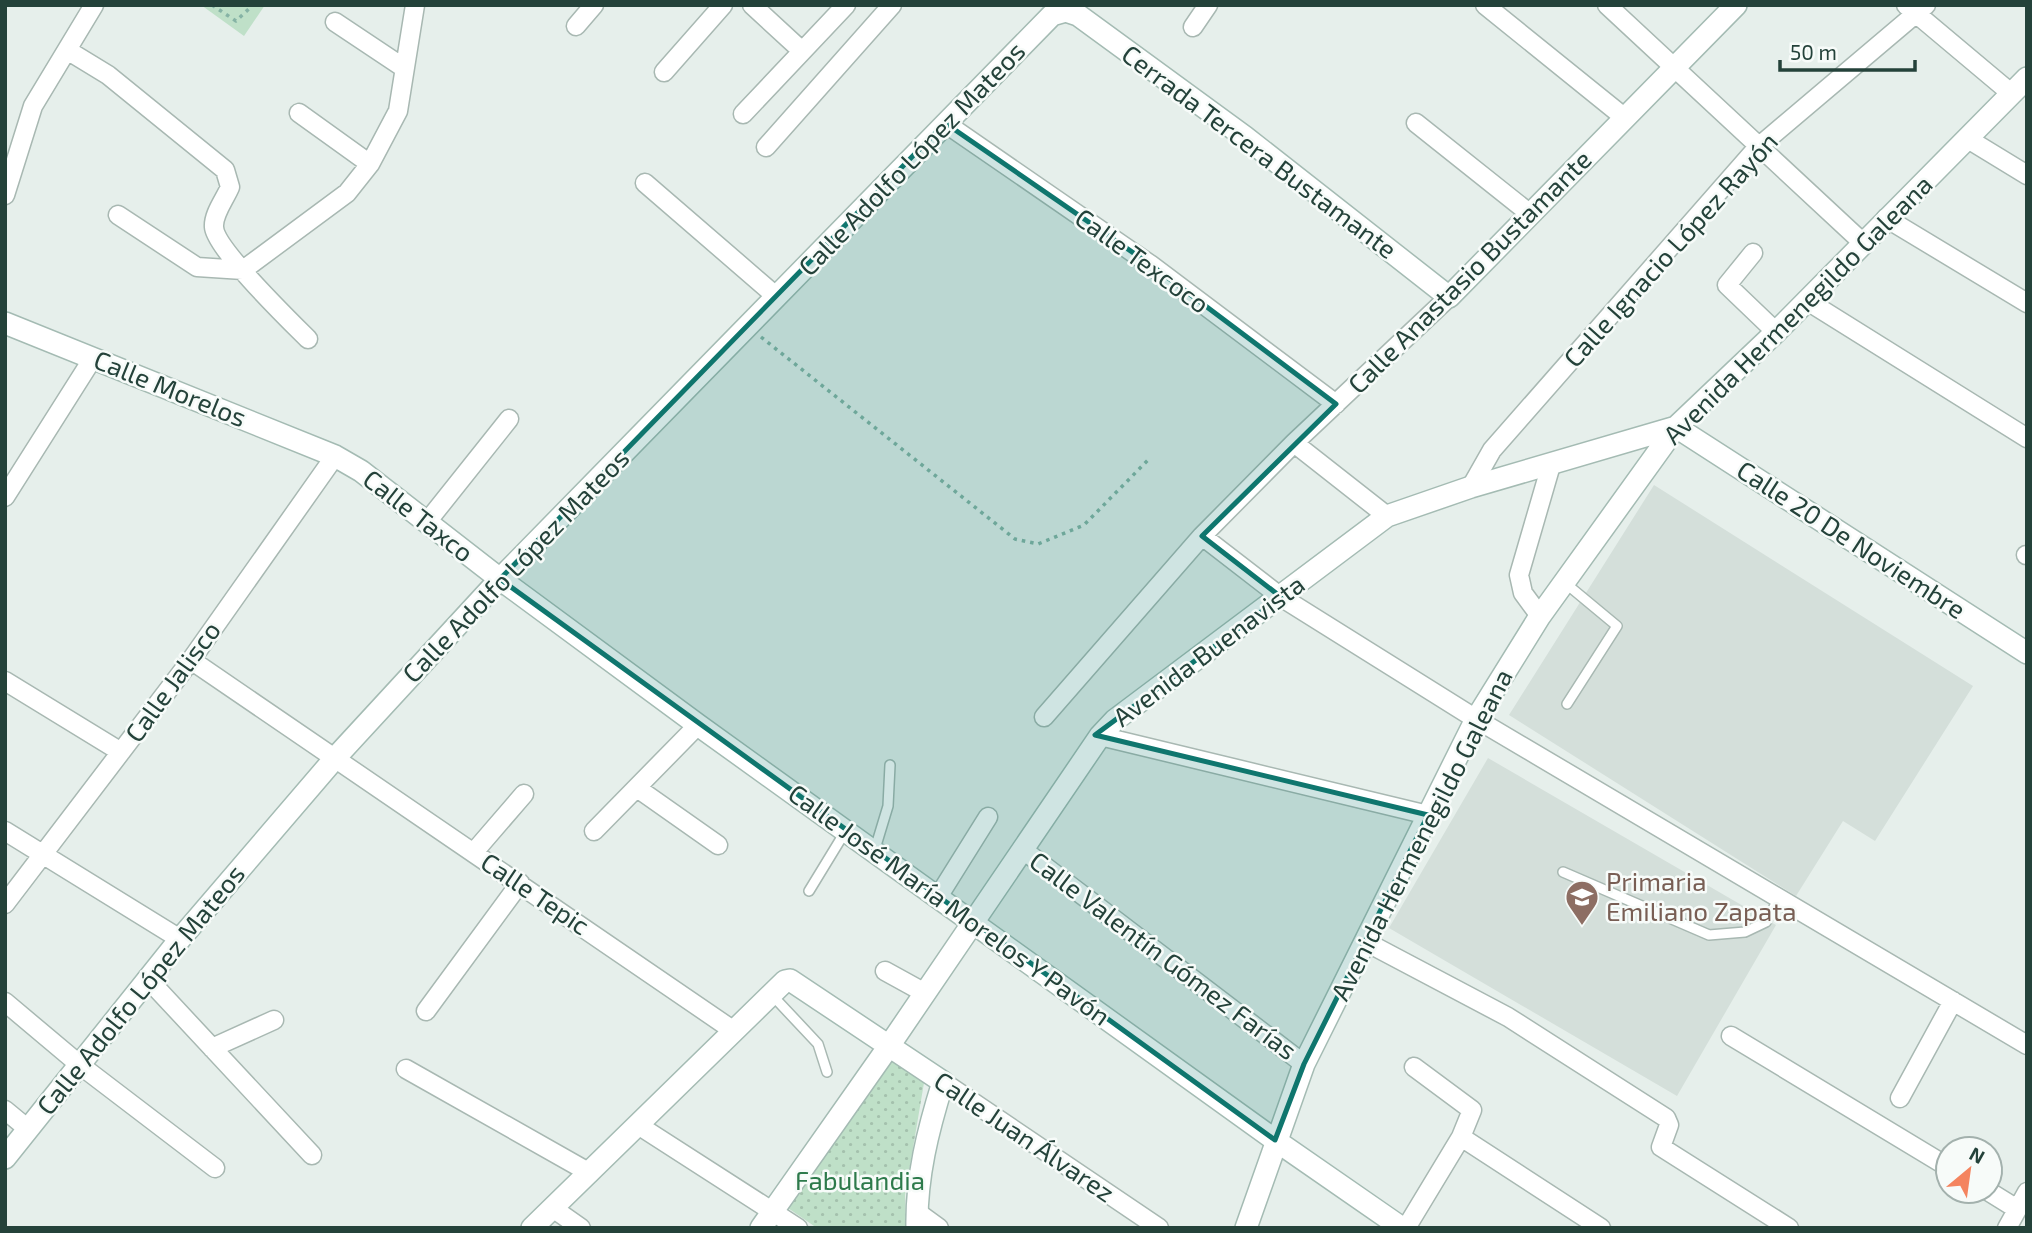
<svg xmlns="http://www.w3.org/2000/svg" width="2032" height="1233" viewBox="0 0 2032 1233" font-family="'Exo 2',sans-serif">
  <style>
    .built { fill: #d4dfda }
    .grass { fill: url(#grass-dots) }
    .pitch { fill: #bfe0c8 }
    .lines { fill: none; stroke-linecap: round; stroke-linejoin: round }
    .lane-casing { stroke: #a8b8b2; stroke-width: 12 }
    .street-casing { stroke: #a8b8b2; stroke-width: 21 }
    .secondary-casing { stroke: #a4bbb3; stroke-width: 24 }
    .path { stroke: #86b3a5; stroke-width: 3.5; stroke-dasharray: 3.5 5; stroke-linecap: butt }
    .lane { stroke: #fff; stroke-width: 9 }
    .street { stroke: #fff; stroke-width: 18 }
    .secondary { stroke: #fff; stroke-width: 21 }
    .marked { fill: #0f766e; fill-opacity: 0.2; stroke: #0f766e; stroke-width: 5; stroke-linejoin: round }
    .labels { text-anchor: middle; stroke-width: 5; stroke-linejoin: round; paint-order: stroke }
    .street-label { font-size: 26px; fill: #24423a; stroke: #f7fbf9 }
    .education-label { font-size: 26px; fill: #785e54; stroke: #f7fbf9; text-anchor: start }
    .park-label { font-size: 26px; fill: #2d7a4b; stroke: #f7fbf9 }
  </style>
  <defs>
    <pattern id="grass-dots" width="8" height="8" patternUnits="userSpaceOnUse" patternTransform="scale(1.75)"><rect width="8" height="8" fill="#bfe0c8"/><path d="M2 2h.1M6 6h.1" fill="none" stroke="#a4c1ad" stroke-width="1.8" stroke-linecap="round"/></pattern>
  </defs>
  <rect width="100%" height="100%" fill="#e6efeb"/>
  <!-- built -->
  <path class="built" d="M1654 485 1973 686 1875 841 1843 821 1796 896 1509 715Z
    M1488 758 1776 925 1677 1096 1389 928Z"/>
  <!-- grass -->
  <path class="grass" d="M889 1053 925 1077 905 1195 906 1228H817L785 1206Z"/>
  <!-- pitch -->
  <path class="pitch" d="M201 5H265L244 36Z"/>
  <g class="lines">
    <defs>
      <path id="lane" d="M1564 582 1617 626 1567 704
        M875 849 888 806 890 765
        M1563 872 1709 935 1745 932 1766 922 1779 898
        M809 891 845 832
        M772 995 818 1044 827 1072"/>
      <path id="street" d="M752 5 802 51
        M1485 5 1625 118
        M1607 5 1862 242
        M1906 5 2012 94
        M335 22 404 68
        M576 26 594 5
        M1193 27 1208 5
        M67 50 108 75 225 170 230 187C225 199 213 214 214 227 215 248 290 321 308 339
        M664 72 723 5
        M299 113 370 164
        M743 114 846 5
        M945 123 1151 265 1336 404
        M1416 123 1529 213
        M1968 139 2027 175
        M766 147 892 5
        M645 183 777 297
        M5 195 33 106 94 5
        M118 215 197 267 243 270 347 193 370 164 398 111 415 5
        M1886 218 2027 303
        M1753 253 1727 285 1776 332
        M1806 300 2027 438
        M1294 443 1387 516
        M1471 487 1492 450 1757 148 1926 5
        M5 497 93 358
        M427 522 509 419
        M1202 536 1281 597 1476 719 2027 1045
        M2026 555H2027
        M1540 616 1523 593 1519 575 1551 465
        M191 660 734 1031
        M5 681 121 752
        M1044 717 1202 536 1294 443 1449 297
        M1100 736 1428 815
        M637 788 718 845
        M5 831 180 939
        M594 831 698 725
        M1022 849 1304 1064
        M474 852 524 794
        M938 897 988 817
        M5 904 191 660 335 456
        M1366 942 1508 1017 1666 1118 1669 1125 1661 1147 1789 1228
        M885 971 925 993
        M147 978 312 1155
        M5 1002 80 1065 215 1168
        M426 1011 520 883
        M1731 1036 1948 1167
        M212 1048 274 1020
        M406 1069 590 1173
        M943 1082 1159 1228
        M1900 1098 1953 1001
        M5 1110 28 1129
        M638 1125 798 1228
        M1461 1137 1601 1228
        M1988 1191 2017 1209
        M554 1209 581 1228
        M917 1212 939 1228
        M1406 1228 1461 1137 1472 1110 1414 1067
        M2007 1228 2027 1192"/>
      <path id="secondary" d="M5 323 335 456 361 471 500 579 698 725 1275 1140 1402 1228
        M1676 427 2027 653
        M5 1158 180 939 336 757 500 579 1052 15 1066 11 1078 15 1245 137 1449 297 1736 5
        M532 1228 785 981 790 980 943 1082C928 1130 916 1177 917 1228
        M761 1228 889 1046 1100 736 1115 720 1387 516 1471 487 1676 427
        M1246 1228 1304 1064 1476 719 1540 616 1676 427 1776 332 2027 78"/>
    </defs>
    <!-- lane casing -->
    <use href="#lane" class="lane-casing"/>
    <!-- street casing -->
    <use href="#street" class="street-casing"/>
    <!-- secondary casing -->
    <use href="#secondary" class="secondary-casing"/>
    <!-- path -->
    <path class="path" d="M212 5 236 21 253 5
      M761 337 1015 539 1038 544 1084 525 1149 459"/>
    <!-- lane -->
    <use href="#lane" class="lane"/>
    <!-- street -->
    <use href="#street" class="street"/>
    <!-- secondary -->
    <use href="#secondary" class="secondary"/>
  </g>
  <!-- marked area -->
  <path class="marked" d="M945 123 1151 265 1336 404 1202 536 1281 597 1095 735 1428 815 1304 1064 1275 1140 500 579Z"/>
  <!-- icons -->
  <defs>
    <symbol id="school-pin" viewBox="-11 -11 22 30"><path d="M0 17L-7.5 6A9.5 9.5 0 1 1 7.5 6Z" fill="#8d6e63" stroke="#f7fbf9"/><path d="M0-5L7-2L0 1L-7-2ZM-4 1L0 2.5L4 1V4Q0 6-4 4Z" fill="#fff"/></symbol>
  </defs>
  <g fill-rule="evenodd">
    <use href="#school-pin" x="1563" y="878" width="38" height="52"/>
  </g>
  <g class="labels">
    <!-- street labels -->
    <g class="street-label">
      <text transform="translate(1259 152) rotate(37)" y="9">Cerrada Tercera Bustamante</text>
      <text transform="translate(912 159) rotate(-46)" y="9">Calle Adolfo López Mateos</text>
      <text transform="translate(1671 250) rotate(-48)" y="9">Calle Ignacio López Rayón</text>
      <text transform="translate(1142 261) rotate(36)" y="9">Calle Texcoco</text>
      <text transform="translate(1470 272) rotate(-45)" y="9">Calle Anastasio Bustamante</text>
      <text transform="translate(1798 310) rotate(-45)" y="9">Avenida Hermenegildo Galeana</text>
      <text transform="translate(170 389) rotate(22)" y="9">Calle Morelos</text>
      <text transform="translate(418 516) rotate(38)" y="9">Calle Taxco</text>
      <text transform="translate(1851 540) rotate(33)" y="9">Calle 20 De Noviembre</text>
      <text transform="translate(516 566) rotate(-46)" y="9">Calle Adolfo López Mateos</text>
      <text transform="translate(1209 651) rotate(-37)" y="9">Avenida Buenavista</text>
      <text transform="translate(173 682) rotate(-54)" y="9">Calle Jalisco</text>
      <text transform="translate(1422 835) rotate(-63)" y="9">Avenida Hermenegildo Galeana</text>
      <text transform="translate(535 894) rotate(34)" y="9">Calle Tepic</text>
      <text transform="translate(949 905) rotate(36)" y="9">Calle José María Morelos Y Pavón</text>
      <text transform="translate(1163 956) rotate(37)" y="9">Calle Valentín Gómez Farías</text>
      <text transform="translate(141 990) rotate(-51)" y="9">Calle Adolfo López Mateos</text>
      <text transform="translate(1024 1137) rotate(34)" y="9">Calle Juan Álvarez</text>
    </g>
    <!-- education labels -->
    <g class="education-label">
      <text x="1606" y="891">Primaria<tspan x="1606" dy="30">Emiliano Zapata</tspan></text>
    </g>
    <!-- park labels -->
    <g class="park-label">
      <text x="860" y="1190">Fabulandia</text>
    </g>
  </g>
  <!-- border -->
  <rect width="2032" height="1233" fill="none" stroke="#24423a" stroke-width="14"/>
  <!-- north arrow -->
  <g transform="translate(1969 1170) rotate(29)"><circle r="33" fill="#f7fbf9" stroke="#a3b1ad" stroke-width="2"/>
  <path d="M0-5L12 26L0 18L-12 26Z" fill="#f4845f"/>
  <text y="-10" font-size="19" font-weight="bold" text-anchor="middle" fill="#24423a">N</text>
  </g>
  <!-- scale -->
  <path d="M1780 60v10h135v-10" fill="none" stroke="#24423a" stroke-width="3.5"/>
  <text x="1790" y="60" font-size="21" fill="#24423a" stroke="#f7fbf9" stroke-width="5" paint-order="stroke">50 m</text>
</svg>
